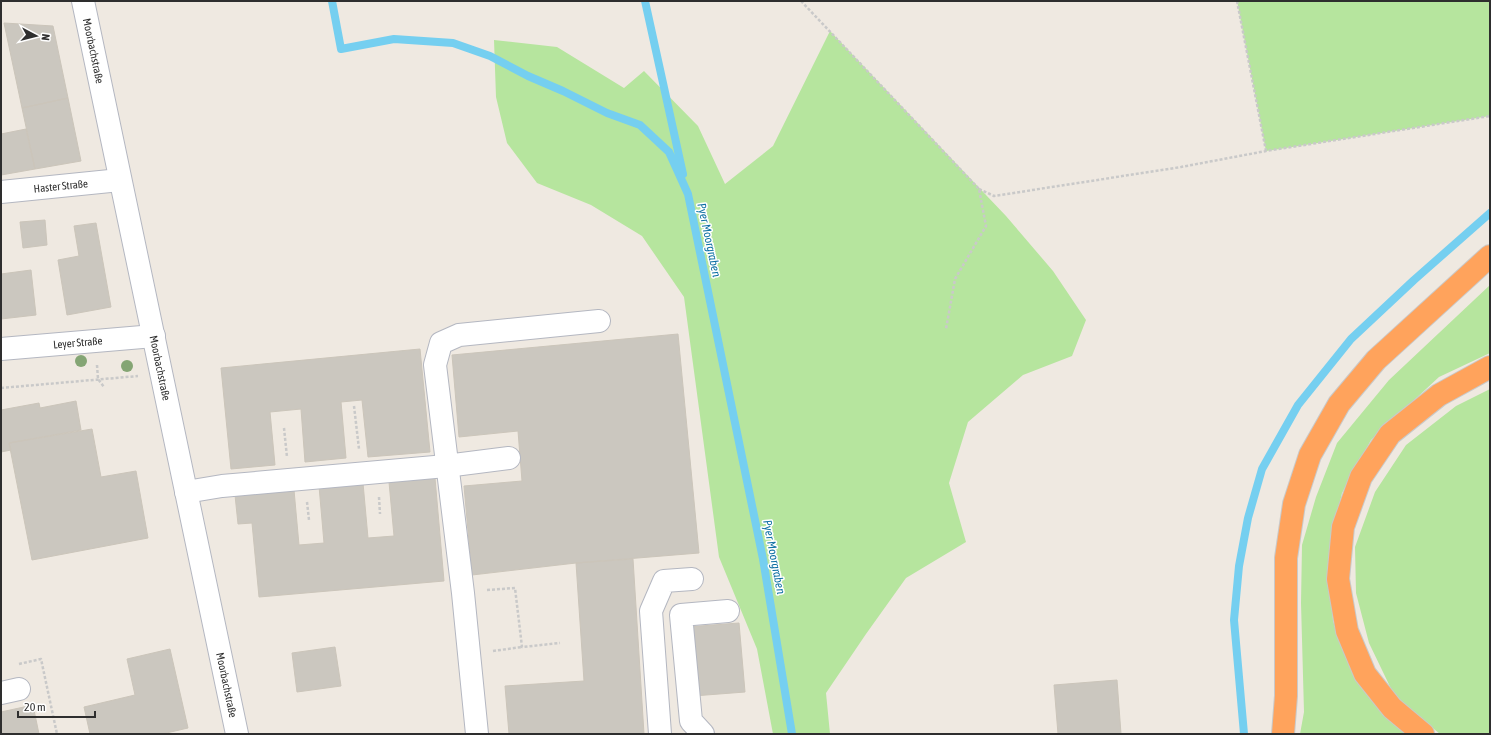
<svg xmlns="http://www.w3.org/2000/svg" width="1491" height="735" viewBox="0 0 1491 735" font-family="'Asap Condensed',sans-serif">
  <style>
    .green { fill: #b6e59e }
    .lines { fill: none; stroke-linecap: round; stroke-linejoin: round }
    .stream { stroke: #75cff0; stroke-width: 8 }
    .building { fill: #cbc7bf; stroke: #cbc5ba }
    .minor-casing { stroke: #b4b7c1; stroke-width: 24 }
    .highway-casing { stroke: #c9c9c9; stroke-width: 24 }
    .path { stroke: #c9c9c9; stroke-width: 2.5; stroke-dasharray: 3 2; stroke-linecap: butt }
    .minor { stroke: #fff; stroke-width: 22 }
    .highway { stroke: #ffa35c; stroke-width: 22 }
    .tree { fill: #84a574 }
    .labels { text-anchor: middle; stroke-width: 3; stroke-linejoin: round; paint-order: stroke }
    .street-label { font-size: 11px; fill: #2e2e2e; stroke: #fff }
    .water-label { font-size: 12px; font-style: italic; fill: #0d6fa3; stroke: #fff }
  </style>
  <rect width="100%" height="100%" fill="#efe9e1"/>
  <!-- green -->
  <path class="green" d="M1237 1H1490V116L1266 151Z
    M830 31 1006 216 1053 271 1086 320 1072 356 1023 375 968 422 949 483 966 542 906 578 866 634 826 693 830 734H773L757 649 719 557 684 297 642 236 591 205 537 183 507 143 496 97 494 40 557 47 624 88 644 71 698 126 725 184 773 146Z
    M1490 285V353L1439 377 1371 440 1342 493 1329 551 1333 621 1355 674 1409 734H1300L1304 712 1301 603 1302 545 1316 497 1337 443 1389 380Z
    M1490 389V734H1440L1395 697 1369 643 1356 593 1355 547 1375 492 1406 445 1456 406Z"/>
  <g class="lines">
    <!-- stream -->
    <path class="stream" d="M332 1 341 49 394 39 453 43 490 56 528 76 563 91 607 113 640 125 669 152 688 194 763 559 792 734
      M645 1 683 174
      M1244 734 1234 620 1239 566 1248 518 1262 469 1298 405 1351 339 1414 280 1490 213"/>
  </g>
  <!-- building -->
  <path class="building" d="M4 23 53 26 68 98 22 108Z
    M68 98 81 161 35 169 22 108Z
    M26 129 35 169 1 175V134Z
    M45 220 47 245 23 248 20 222Z
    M96 223 111 307 67 315 58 260 79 256 74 226Z
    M31 270 36 315 1 319V274Z
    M678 334 699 553 576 563 472 575 464 486 522 481 518 431 459 437 452 355Z
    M420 349 430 452 368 457 362 400 341 402 346 458 305 462 301 409 270 412 275 465 231 469 221 368Z
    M76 401 81 430 9 443 11 450 1 452V410L39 403 40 408Z
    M92 429 101 477 136 471 148 538 32 560 9 443Z
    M435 478 444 581 259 597 252 523 238 524 235 495 294 490 299 545 324 543 319 486 363 483 368 538 394 536 389 482Z
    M633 559 644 734H509L505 686 584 681 576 563Z
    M739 623 745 692 693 696 688 627Z
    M335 647 341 686 297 692 292 653Z
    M170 649 188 728 162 734H90L84 707 135 695 127 659Z
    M1117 680 1121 734H1058L1054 685Z
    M33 705 39 734H1V712Z"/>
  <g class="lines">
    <defs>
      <g id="minor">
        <path id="s1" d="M83 1 237 734"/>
        <path id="s2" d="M1 192 120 180"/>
        <path id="s3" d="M1 349 154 336"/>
        <path d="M186 492 222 486 446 466 509 458"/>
        <path d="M1 693 19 689"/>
        <path d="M477 734 463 593 435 365 441 343 459 335 599 321"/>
        <path d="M660 734 651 611 664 581 692 579"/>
        <path d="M703 734 691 721 681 615 728 611"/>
      </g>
      <path id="highway" d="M1283 734 1286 696V558L1294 504 1310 455 1339 404 1376 360 1490 256
        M1423 734 1392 708 1365 674 1347 631 1338 579 1343 527 1361 477 1390 434 1439 395 1490 367"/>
    </defs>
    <!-- minor casing -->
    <use href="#minor" class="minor-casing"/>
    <!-- highway casing -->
    <use href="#highway" class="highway-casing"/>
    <!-- path -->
    <path class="path" d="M801 1 979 189 986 226 955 279 946 329
      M1237 1 1266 151
      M979 189 994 196 1181 167 1266 151 1490 116
      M97 365 98 379 104 387
      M1 388 138 376
      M354 406 359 449
      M284 428 287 457
      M379 497 380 514
      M307 502 309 520
      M487 590 515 588 522 647 560 643
      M493 651 522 647
      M19 664 41 659 57 734"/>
    <!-- minor -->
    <use href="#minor" class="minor"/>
    <!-- highway -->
    <use href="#highway" class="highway"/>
  </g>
  <!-- trees -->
  <g class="tree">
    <circle cx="81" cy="361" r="6"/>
    <circle cx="127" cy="366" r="6"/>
  </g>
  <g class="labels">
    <!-- street labels -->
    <g class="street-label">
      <text dy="4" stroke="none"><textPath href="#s1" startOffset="51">Moorbachstraße</textPath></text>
      <text dy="4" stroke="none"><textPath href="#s2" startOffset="60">Haster Straße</textPath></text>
      <text dy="4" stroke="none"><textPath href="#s3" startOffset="77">Leyer Straße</textPath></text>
      <text dy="4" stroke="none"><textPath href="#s1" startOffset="375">Moorbachstraße</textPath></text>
      <text dy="4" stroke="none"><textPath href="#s1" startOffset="699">Moorbachstraße</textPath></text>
    </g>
    <!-- water labels -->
    <g class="water-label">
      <text transform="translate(709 240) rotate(78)" y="4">Pyer Moorgraben</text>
      <text transform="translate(774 557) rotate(79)" y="4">Pyer Moorgraben</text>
    </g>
  </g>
  <!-- border -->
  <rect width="1491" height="735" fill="none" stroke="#2e2e2e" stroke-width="4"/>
  <!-- north arrow -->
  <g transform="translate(36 36) rotate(97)" stroke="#ffffff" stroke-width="3" paint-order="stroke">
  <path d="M0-3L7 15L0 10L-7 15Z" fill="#2e2e2e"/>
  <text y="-6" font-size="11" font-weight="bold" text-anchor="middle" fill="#2e2e2e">N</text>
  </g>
  <!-- scale -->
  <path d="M18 711v6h77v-6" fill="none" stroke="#2e2e2e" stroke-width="2"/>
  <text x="24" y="711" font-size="12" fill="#2e2e2e" stroke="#ffffff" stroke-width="3" paint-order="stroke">20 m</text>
</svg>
